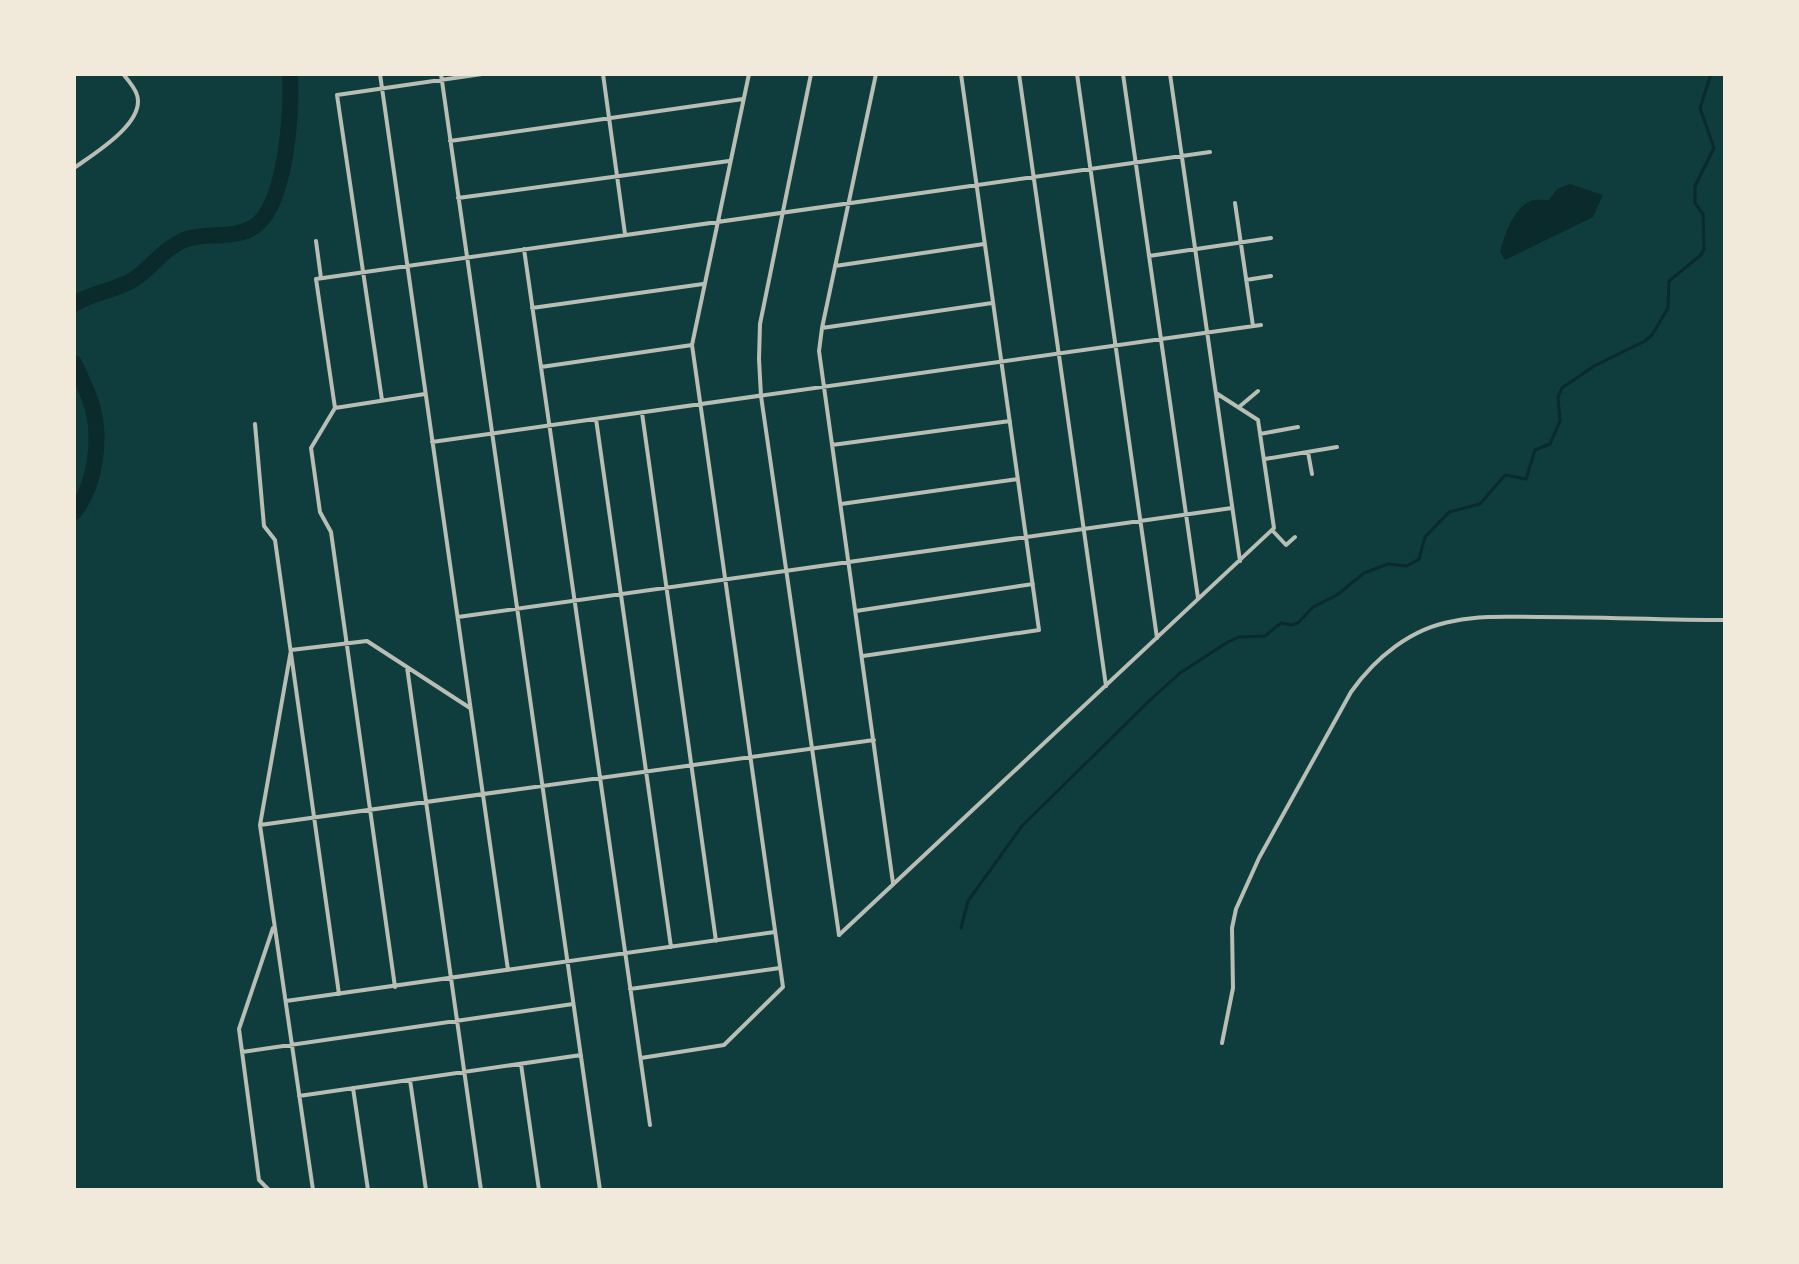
<svg xmlns="http://www.w3.org/2000/svg" width="1799" height="1264" viewBox="0 0 1799 1264" font-family="Signika,sans-serif">
  <style>
    .water { fill: #0a2a2b }
    .lines { fill: none; stroke-linecap: round; stroke-linejoin: round }
    .stream { stroke: #0a2a2b; stroke-width: 3 }
    .river { stroke: #0a2a2b; stroke-width: 16 }
    .minor { stroke: #b8beb3; stroke-width: 4 }
    .tertiary { stroke: #b8beb3; stroke-width: 4 }
  </style>
  <rect width="100%" height="100%" fill="#0f3d3e"/>
  <!-- water -->
  <path class="water" d="M1570 184 1603 195 1593 217 1505 260 1500 252C1505 235 1512 210 1530 201 1534 199 1544 200 1549 200L1557 189Z"/>
  <g class="lines">
    <!-- stream -->
    <path class="stream" d="M961 928 968 901 1022 826 1148 702 1180 673 1228 642 1239 637 1265 636 1281 623 1292 625 1299 622 1313 607 1337 595 1364 573 1388 564 1407 566 1419 559 1425 537 1449 512 1480 504 1505 475 1526 479 1535 450 1550 444 1560 421 1558 397 1562 388 1594 366 1645 341 1652 335 1668 308 1669 281 1701 255 1704 249 1703 214 1695 203V186L1714 148 1700 108 1711 74"/>
    <!-- river -->
    <path class="river" d="M74 304C94 291 123 290 141 274 156 262 165 248 184 240 205 232 230 239 250 229 287 212 292 109 290 74
      M74 363C79 373 91 399 93 410 101 440 95 487 74 512"/>
    <!-- minor -->
    <path class="minor" d="M380 74 508 970
      M441 74 600 1190
      M603 74 625 234
      M876 74 822 328 819 351 893 883
      M1019 74 1106 686
      M1077 74 1157 638
      M1123 74 1198 598
      M1170 74 1240 561
      M450 141 743 99
      M74 168C92 155 146 123 137 95 135 88 128 80 123 74
      M458 198 729 161
      M1235 203 1253 326
      M316 241 321 278
      M524 249 650 1125
      M1149 256 1271 238
      M835 266 984 244
      M1246 280 1271 276
      M532 308 703 284
      M822 328 992 303
      M541 367 692 345
      M382 400 337 95 482 74
      M1239 407 1258 391
      M335 408 425 394
      M642 413 716 941
      M596 419 671 947
      M255 424 264 526 275 540 339 994
      M1260 434 1298 427
      M432 442 1261 325
      M832 445 1010 421
      M1308 452 1312 474
      M1265 459 1337 447
      M841 504 1018 479
      M1272 530 1286 545 1295 537
      M856 611 1033 584
      M458 617 1232 508
      M863 656 1039 630 961 74
      M407 667 481 1190
      M260 825 874 740
      M839 935 1274 528 1258 420 1216 393
      M395 987 331 532 320 512 311 448 335 408 316 279 1210 152
      M630 989 780 968
      M286 1001 775 932
      M242 1052 573 1004
      M641 1058 724 1045 783 987 692 345 749 74
      M521 1064 539 1190
      M410 1080 426 1190
      M353 1088 368 1190
      M299 1096 581 1055
      M269 1190 259 1180 239 1029 273 928
      M313 1190 260 825 291 650 367 641 470 708"/>
    <!-- tertiary -->
    <path class="tertiary" d="M811 74 760 324 759 359 761 396 839 935
      M1222 1043 1233 988 1232 928 1236 909 1259 858 1351 692C1375 658 1411 628 1454 621 1482 615 1512 617 1540 617 1602 617 1663 620 1725 620"/>
  </g>
  <!-- border -->
  <rect width="1799" height="1264" fill="none" stroke="#f1e9da" stroke-width="152"/>
</svg>
